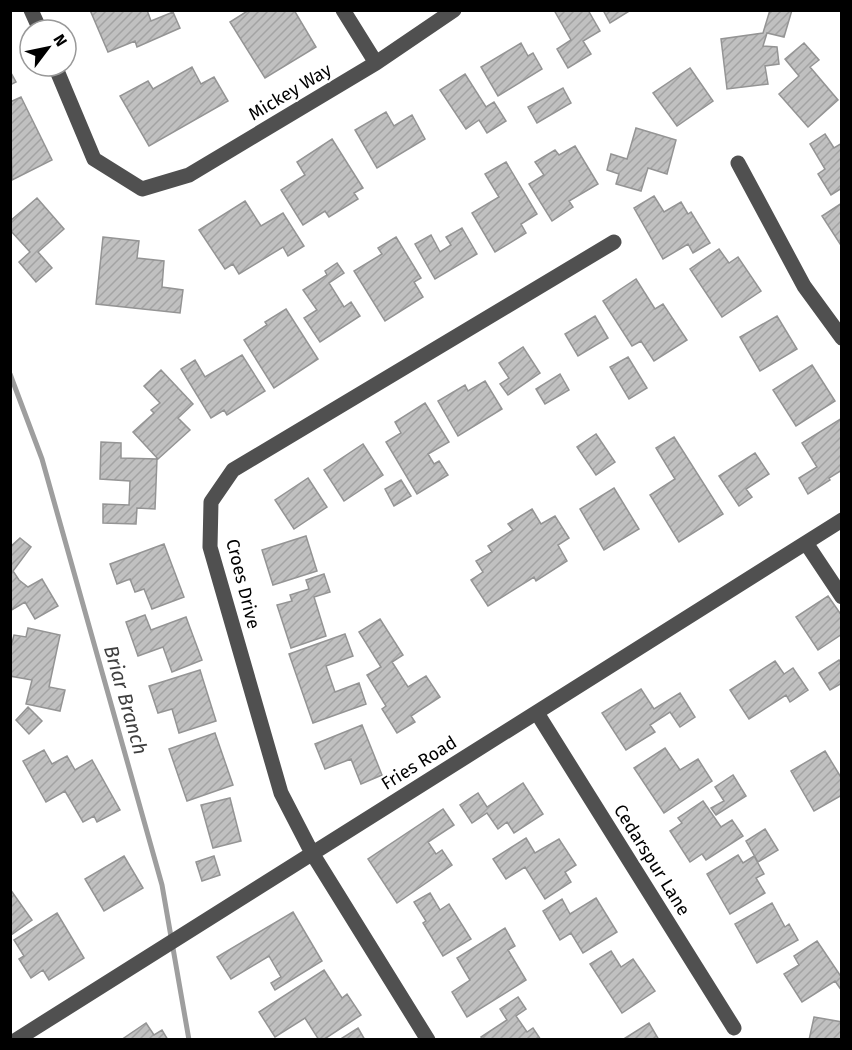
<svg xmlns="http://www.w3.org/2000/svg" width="852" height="1050" viewBox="0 0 852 1050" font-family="'Fira Sans',sans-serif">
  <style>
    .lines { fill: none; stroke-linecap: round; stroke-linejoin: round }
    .stream { stroke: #9e9e9e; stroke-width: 5 }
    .building { fill: url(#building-hatch); stroke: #949494; stroke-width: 1.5 }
    .minor { stroke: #505050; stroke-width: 15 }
    .labels { text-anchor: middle; stroke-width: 4.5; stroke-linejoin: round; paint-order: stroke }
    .street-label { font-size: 18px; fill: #000; stroke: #fff }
    .water-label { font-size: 20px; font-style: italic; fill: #3f3f3f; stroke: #fff }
  </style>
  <defs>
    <pattern id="building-hatch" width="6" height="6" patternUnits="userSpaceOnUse" patternTransform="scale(1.5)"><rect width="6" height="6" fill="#c0c0c0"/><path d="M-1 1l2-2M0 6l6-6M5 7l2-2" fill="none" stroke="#a3a3a3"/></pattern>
  </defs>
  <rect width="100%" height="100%" fill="#fff"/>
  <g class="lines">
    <!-- stream -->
    <path class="stream" d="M10 374 42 459 162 885 189 1040"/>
  </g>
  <!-- building -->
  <path class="building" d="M90 10H147L151 21 173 12 180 28 137 47 135 41 108 52Z
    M249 10H294L316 47 265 78 230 22Z
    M554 10H588L600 31 583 41 591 54 568 68 557 49 571 40Z
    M603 10H631L610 23Z
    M770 10H792L784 37 767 33 763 46 777 47 779 64 765 66 768 84 727 89 721 39 763 33Z
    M521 43 528 56 533 53 542 69 498 96 481 67Z
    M804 43 819 60 810 67 838 100 808 127 779 94 799 76 785 59Z
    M192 67 201 84 214 77 228 101 149 146 120 96 148 81 153 89Z
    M690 68 713 101 677 126 653 93Z
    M10 71 16 82 10 85Z
    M465 74 486 107 494 102 506 121 487 133 479 120 466 129 440 90Z
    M563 88 571 103 537 123 528 107Z
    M21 97 52 160 12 180 10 102Z
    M386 112 394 126 412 115 425 139 377 168 355 130Z
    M636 128 676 140 667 174 648 168 641 191 616 184 619 174 607 170 611 154 627 159Z
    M825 134 834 148 842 143V188L831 195 818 174 825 169 810 144Z
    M332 139 363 188 354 193 358 199 329 217 325 211 303 225 281 190 305 175 297 162Z
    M575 146 598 184 569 201 573 207 552 221 529 184 544 175 535 162 555 150 559 155Z
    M506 162 537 214 521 224 526 233 495 252 472 213 499 197 485 174Z
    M654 196 664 212 681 202 688 214 691 212 710 243 693 253 688 244 663 259 634 208Z
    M37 198 64 229 38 252 52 268 36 282 19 262 30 252 10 230V221Z
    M245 201 261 226 283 213 304 246 288 256 283 247 239 274 233 264 225 269 199 230Z
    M842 203V247L822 216Z
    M462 228 477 254 435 279 415 244 431 235 440 252 451 245 446 237Z
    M103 237 139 241 137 258 164 261 162 287 183 290 180 313 96 304Z
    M396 237 421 278 414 282 423 297 385 321 354 271 382 254 378 248Z
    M719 249 729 263 738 257 761 291 722 317 690 269Z
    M337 263 344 273 329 283 344 307 351 302 360 316 320 342 304 318 317 310 303 290 327 275 325 271Z
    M636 279 655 309 663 304 687 340 654 361 641 341 632 346 603 301Z
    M286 309 318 359 274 388 244 340 267 325 265 322Z
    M595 316 608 338 578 356 565 334Z
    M777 316 797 349 760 371 740 337Z
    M523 347 540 373 508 395 500 384 509 378 499 363Z
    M242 355 265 391 227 415 224 410 211 418 181 369 195 360 205 377Z
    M628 357 647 388 629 399 610 367Z
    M812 365 835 401 796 426 773 390Z
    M161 370 193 404 178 418 190 430 158 459 133 432 154 413 151 410 160 403 144 386Z
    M560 374 569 390 545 404 536 389Z
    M485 381 502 409 458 436 438 401 465 385 468 391Z
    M425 403 449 442 428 454 434 464 439 461 448 475 417 494 386 442 401 433 395 422Z
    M842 418V470L829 478 830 480 808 494 799 478 817 467 802 443Z
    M596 434 615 462 596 475 577 447Z
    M674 437 723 514 679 542 650 495 675 479 656 448Z
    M101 442 121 443V458L157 459 155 509 137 508 136 524 103 523V504L129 505 130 481 100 479Z
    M363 444 383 475 344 501 324 470Z
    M755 453 769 474 746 489 752 497 739 506 719 476Z
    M308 478 327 507 294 529 275 500Z
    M401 480 411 496 394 506 385 489Z
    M614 488 639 529 604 550 580 509Z
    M532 509 541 524 555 516 569 538 558 545 567 561 536 581 534 577 488 606 471 580 483 572 476 561 492 552 488 546 513 530 508 524Z
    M306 536 317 571 273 585 262 550Z
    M20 538 31 547 13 571 19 580 28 587 42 579 58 606 35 619 25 602 10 611V547Z
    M164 544 184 597 152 609 144 589 135 592 130 579 117 584 110 564Z
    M324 574 330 592 314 597 326 636 291 648 277 605 292 601 290 595 309 589 306 580Z
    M828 596 842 616V634L818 650 796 617Z
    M145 615 151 630 186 617 202 660 172 672 163 647 138 656 126 622Z
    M380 619 403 655 392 662 408 687 426 676 440 697 411 716 415 722 397 733 382 709 386 706 367 675 381 667 359 632Z
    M28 628 60 635 49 687 65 690 60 711 26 704 32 680 10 676V650L14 635 26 637Z
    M345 634 353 656 326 666 335 692 359 683 366 704 313 723 289 654Z
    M839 660 842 664V683L830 690 819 673Z
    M775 661 784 674 793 668 808 690 790 702 786 695 749 719 730 690Z
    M200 670 216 721 179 733 172 709 158 713 149 686Z
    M641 689 654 709 680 693 695 717 680 727 670 712 650 725 655 732 626 750 602 713Z
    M28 707 42 721 29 734 16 720Z
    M362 725 382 775 361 784 351 759 325 769 315 744Z
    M215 733 233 785 187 801 169 749Z
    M665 748 680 770 698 759 712 781 664 813 634 768Z
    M44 750 52 764 67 756 75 770 92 760 120 810 97 822 94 816 83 822 65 791 46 802 23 761Z
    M825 751 842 779V795L814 811 791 771Z
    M733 775 746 796 716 815 711 808 724 801 715 787Z
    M523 783 543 814 514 833 507 822 498 829 487 813 472 823 460 805 478 793 487 807Z
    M230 798 241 841 213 848 201 805Z
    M703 801 721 827 732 820 743 836 706 860 702 854 690 862 670 831 682 823 678 818Z
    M443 809 454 825 428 842 436 854 442 850 452 865 397 903 368 859Z
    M765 829 778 850 758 862 746 841Z
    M526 838 535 853 559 839 576 865 565 872 571 882 545 899 525 867 506 879 493 859Z
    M738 855 743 863 754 856 764 874 756 878 765 893 730 914 707 874Z
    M124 856 143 888 104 911 85 879Z
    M214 856 220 875 202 881 196 862Z
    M10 889 32 920 11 935H10Z
    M430 893 440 910 449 904 471 939 443 956 423 923 426 921 414 902Z
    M596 898 617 932 583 953 571 933 560 940 543 911 562 899 570 914Z
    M772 903 785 927 789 924 798 940 757 963 735 924Z
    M293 912 322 961 275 990 271 983 281 977 269 956 231 979 217 957Z
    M57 913 84 958 49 980 43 970 31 978 19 959 24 956 14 940Z
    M505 928 515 946 508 950 526 980 467 1017 452 992 470 980 457 958Z
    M817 941 842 978V991L835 981 802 1002 784 974 799 965 794 956Z
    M611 951 621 967 633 959 655 991 622 1013 590 964Z
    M324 970 342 998 347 994 361 1015 323 1040H319L305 1018 275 1037 259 1012Z
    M518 997 526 1009 516 1016 527 1032 533 1028 541 1040H483L481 1037 507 1020 500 1009Z
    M814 1017 842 1022V1040H809Z
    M146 1023 154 1035 162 1030 168 1040H121Z
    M649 1023 659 1040H622Z
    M358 1028 365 1040H339Z"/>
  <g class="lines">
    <!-- minor -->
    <path class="minor" d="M31 10 40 30
      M343 10 376 63
      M55 66 94 159 142 189 189 175 376 63 454 10
      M738 163 804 286 842 338
      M806 543 842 597
      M537 713 734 1028
      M16 1040 842 520
      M428 1040 312 853 281 793 210 547 211 502 233 470 614 242"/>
  </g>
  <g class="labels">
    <!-- street labels -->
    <g class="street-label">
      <text transform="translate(290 92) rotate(-31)" y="6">Mickey Way</text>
      <text transform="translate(243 584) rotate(76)" y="6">Croes Drive</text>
      <text transform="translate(419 763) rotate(-32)" y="6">Fries Road</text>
      <text transform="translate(652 860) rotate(58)" y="6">Cedarspur Lane</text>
    </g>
    <!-- water labels -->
    <g class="water-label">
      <text transform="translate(126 700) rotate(74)" y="7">Briar Branch</text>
    </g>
  </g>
  <!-- border -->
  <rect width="852" height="1050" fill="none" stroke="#000000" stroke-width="24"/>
  <!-- north arrow -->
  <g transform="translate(48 48) rotate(58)"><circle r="28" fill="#ffffff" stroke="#999999" stroke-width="1.5"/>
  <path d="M0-4.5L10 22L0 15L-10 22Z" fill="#000000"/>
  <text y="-9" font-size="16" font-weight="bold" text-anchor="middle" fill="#000000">N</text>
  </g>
</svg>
